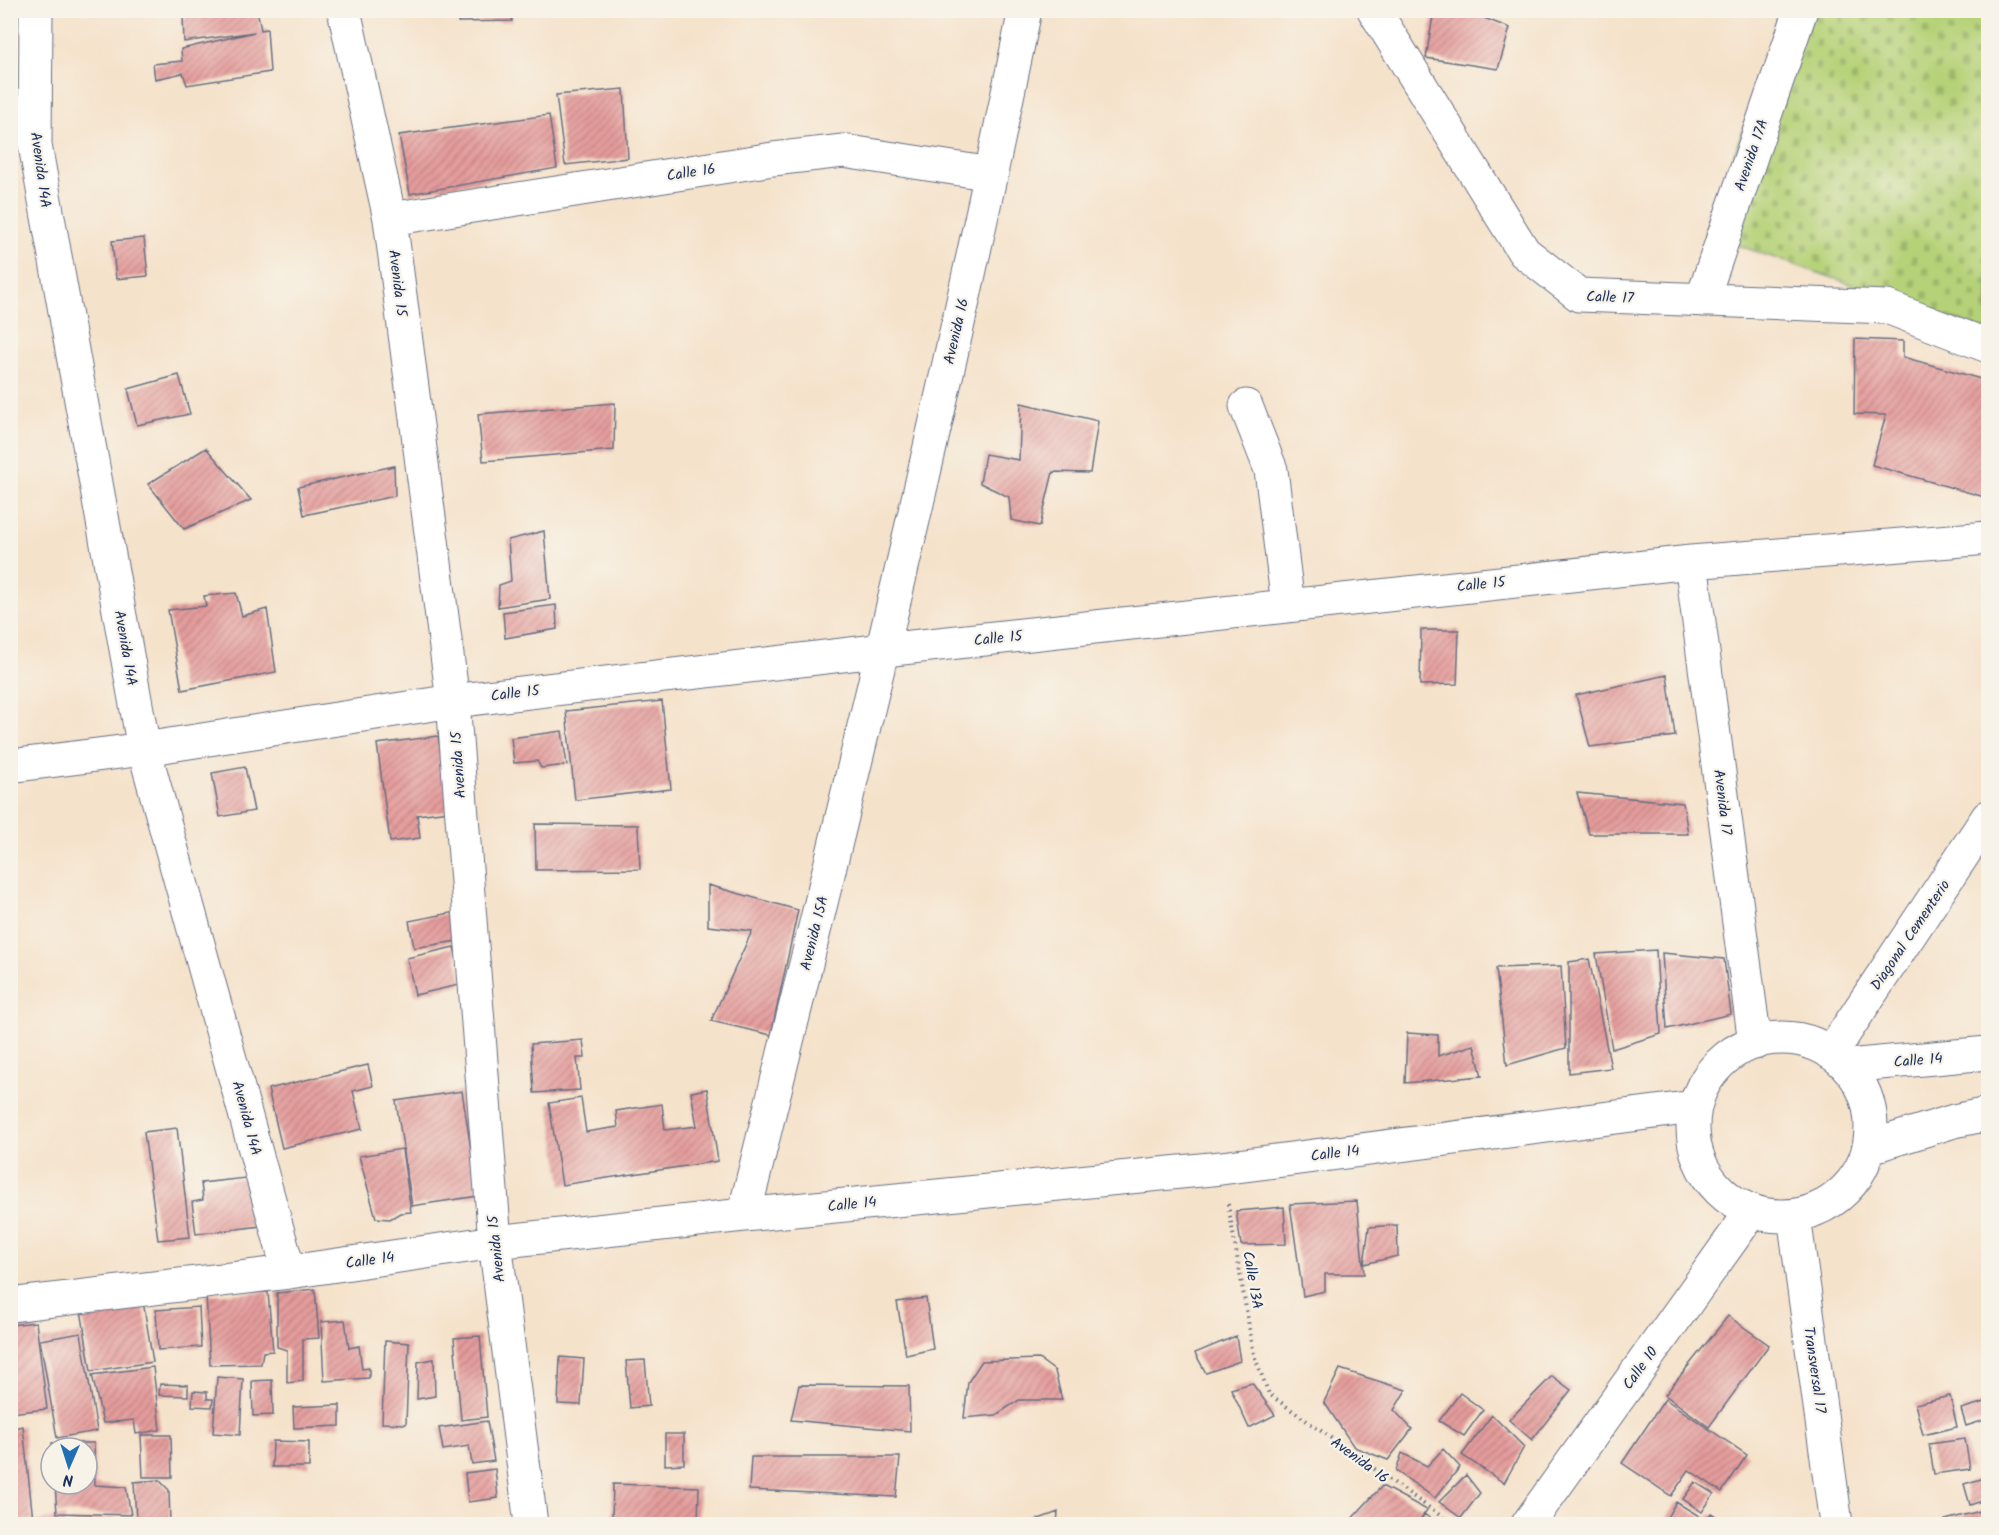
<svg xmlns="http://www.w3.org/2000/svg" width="1999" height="1535" viewBox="0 0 1999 1535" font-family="Kalam,sans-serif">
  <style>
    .cemetery { fill: url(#cemetery-stones); stroke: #68806b; stroke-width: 1.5 }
    .building { fill: url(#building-hatch) }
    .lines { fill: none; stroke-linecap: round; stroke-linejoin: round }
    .minor-casing { stroke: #676e84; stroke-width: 35 }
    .tertiary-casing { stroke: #676e84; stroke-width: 35 }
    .secondary-casing { stroke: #676e84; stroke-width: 35 }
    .path { stroke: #676e84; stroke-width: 4; stroke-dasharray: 1.5 4.5; stroke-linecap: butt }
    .minor { stroke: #fff; stroke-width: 33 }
    .tertiary { stroke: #fff; stroke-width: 33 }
    .secondary { stroke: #fff; stroke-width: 33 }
    .labels { text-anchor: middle; stroke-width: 4.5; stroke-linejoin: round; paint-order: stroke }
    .street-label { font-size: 15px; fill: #1b2f5e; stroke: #f7f3e8 }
  </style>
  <defs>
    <pattern id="cemetery-stones" width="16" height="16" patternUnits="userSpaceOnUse" patternTransform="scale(1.5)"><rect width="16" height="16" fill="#b6d278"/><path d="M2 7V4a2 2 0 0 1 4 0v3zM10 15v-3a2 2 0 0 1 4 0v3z" fill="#9cb56a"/></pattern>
    <pattern id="building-hatch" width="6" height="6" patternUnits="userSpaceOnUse" patternTransform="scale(1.5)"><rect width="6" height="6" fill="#e59c9b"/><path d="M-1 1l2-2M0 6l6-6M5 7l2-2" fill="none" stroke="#b98082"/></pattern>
  </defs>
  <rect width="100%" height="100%" fill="#f7f3e8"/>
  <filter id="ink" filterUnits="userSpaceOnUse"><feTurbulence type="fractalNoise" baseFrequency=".0167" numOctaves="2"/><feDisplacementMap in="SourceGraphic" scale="12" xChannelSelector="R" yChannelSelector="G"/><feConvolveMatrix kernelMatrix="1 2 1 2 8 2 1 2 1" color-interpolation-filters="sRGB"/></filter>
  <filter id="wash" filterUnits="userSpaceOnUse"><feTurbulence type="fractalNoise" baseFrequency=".008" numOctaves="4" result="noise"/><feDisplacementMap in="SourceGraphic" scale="24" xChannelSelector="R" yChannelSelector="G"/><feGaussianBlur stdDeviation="1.35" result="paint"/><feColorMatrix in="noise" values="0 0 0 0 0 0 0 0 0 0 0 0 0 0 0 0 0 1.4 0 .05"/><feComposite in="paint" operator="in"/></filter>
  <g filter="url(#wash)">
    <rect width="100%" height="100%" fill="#f5e2ca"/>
    <!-- cemetery -->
    <path class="cemetery" d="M1786 11H1988V331L1705 234Z"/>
    <g id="blocks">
      <!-- building -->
      <path class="building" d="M207 10H257L261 30 267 29 270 72 187 85 183 73 155 79 153 64 182 61 181 49 255 32 184 42 183 17Z
        M458 10H512V21L458 22Z
        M1434 10H1463L1510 28 1498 69 1426 58Z
        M624 89 628 158 565 165 556 95Z
        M549 115 557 168 410 194 399 135Z
        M144 238 148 276 116 279 112 241Z
        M1855 339 1903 341V357L1988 381V498L1872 465 1886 415 1854 414Z
        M179 375 190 414 137 425 128 389Z
        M615 403 614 450 483 461 478 414Z
        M1021 403 1098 421 1090 473 1053 472 1040 526 1011 520 1009 497 980 483 985 454 1019 460Z
        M206 448 251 500 184 529 148 484Z
        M394 466 395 496 304 515 298 487Z
        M544 531 550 599 498 607 499 585 511 581 508 540Z
        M236 593 242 616 267 609 276 672 182 690 168 610 206 606 204 596Z
        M556 605 557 629 505 638 503 612Z
        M1421 630H1459L1457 684 1420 685Z
        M1667 675 1675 736 1590 747 1576 695Z
        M662 701 671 789 575 800 566 711Z
        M562 731 567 765 541 768 537 761 514 763 511 738Z
        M438 736 449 811 417 815 420 838 390 842 377 744Z
        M245 767 254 811 220 817 212 773Z
        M1577 793 1683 803 1688 834H1589Z
        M535 824 638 825 640 869 536 870Z
        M708 885 798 910 771 1035 711 1021 752 931 708 926Z
        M461 911 463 940 414 948 409 921Z
        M454 947 463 984 415 995 407 958Z
        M1656 950 1661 1034 1612 1049 1596 954Z
        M1662 953 1724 959 1731 1014 1667 1029Z
        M1589 959 1611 1068 1569 1073V962Z
        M1561 966 1566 1048 1507 1065 1496 968Z
        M1407 1033 1438 1035V1056L1474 1045 1482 1076 1405 1083Z
        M583 1040 585 1058H577L580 1090 534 1093 531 1044Z
        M368 1065 373 1086 353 1091 362 1129 282 1148 268 1089Z
        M707 1089 718 1161 562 1185 549 1103 581 1098 586 1132 618 1127 616 1111 662 1104 665 1130 697 1126 691 1092Z
        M462 1091 478 1196 412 1206 396 1101Z
        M177 1128 190 1237 158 1240 144 1132Z
        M402 1149 411 1212 400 1213 390 1219 376 1218 359 1156Z
        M255 1177 261 1226 196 1234 192 1202 203 1200 201 1183Z
        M1357 1201 1364 1274H1325V1291L1303 1296 1290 1204Z
        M1284 1207 1286 1244 1241 1245 1236 1211Z
        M1397 1225 1398 1256 1364 1264 1369 1227Z
        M315 1289 319 1338 303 1339V1381L287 1383V1350L277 1347V1293Z
        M268 1292 273 1351 263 1352 261 1364 210 1365 206 1295Z
        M926 1298 933 1349 906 1355 897 1302Z
        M143 1301 153 1362 91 1371 81 1310Z
        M199 1307 201 1347 158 1350 156 1310Z
        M1728 1316 1769 1345 1709 1427 1665 1395Z
        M345 1320 349 1348 359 1346 362 1369 369 1368V1378L324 1381 321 1322Z
        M36 1322 47 1409 10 1413V1325Z
        M81 1333 97 1431 57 1438 40 1340Z
        M480 1336 487 1417 461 1420 454 1338Z
        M1236 1336 1240 1361 1206 1373 1195 1353Z
        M385 1341 409 1343 406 1424 382 1423Z
        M560 1357 584 1359 581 1405 558 1404Z
        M434 1359 435 1396 417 1399 418 1362Z
        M1039 1359 1055 1371 1062 1400H1019L996 1415 964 1418 968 1382 982 1361Z
        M645 1360 649 1406 630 1408 626 1361Z
        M153 1367 160 1430 136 1434 134 1420 103 1423 92 1375Z
        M1340 1369 1406 1390 1394 1410 1412 1429 1388 1460 1354 1447 1324 1402Z
        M1552 1376 1571 1390 1532 1440 1509 1420Z
        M217 1377 243 1379 240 1435 213 1433Z
        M272 1380 273 1415 253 1416 252 1381Z
        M1252 1383 1275 1415 1249 1428 1231 1389Z
        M160 1384 188 1385V1396L159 1395Z
        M799 1385 909 1386 910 1431 791 1420Z
        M193 1391 207 1392V1399H213L212 1407 192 1406Z
        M1460 1393 1483 1410 1464 1436 1439 1421Z
        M1950 1396 1957 1427 1923 1435 1915 1404Z
        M1665 1399 1747 1455 1722 1492 1689 1470 1671 1496 1622 1463Z
        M1988 1401V1419L1966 1426 1961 1409Z
        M340 1405V1426L294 1428 293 1407Z
        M1492 1415 1524 1447 1504 1483 1462 1455Z
        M487 1421 494 1461 472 1464 469 1446 443 1450 439 1428Z
        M23 1426 33 1520 10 1523V1429Z
        M665 1434H684V1464L665 1465Z
        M141 1435H171L172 1477H143Z
        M1965 1439 1970 1469 1934 1474 1929 1444Z
        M273 1441 309 1442V1467H272Z
        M52 1443H94L95 1485 126 1487 131 1515 57 1513 55 1484H87V1448H52Z
        M1443 1449 1460 1467 1435 1498 1396 1471 1402 1453 1427 1466Z
        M751 1457H900L896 1497 749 1490Z
        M495 1469 498 1498 468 1502 465 1473Z
        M1466 1475 1480 1493 1461 1518 1439 1502Z
        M1988 1477V1499L1970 1505 1964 1484Z
        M159 1480 169 1490 170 1524 136 1520 134 1482Z
        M1695 1482 1714 1494 1702 1512 1683 1499Z
        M613 1484 699 1487 698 1522 612 1519Z
        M1382 1486 1427 1510 1417 1524H1347Z
        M1676 1502 1704 1519 1701 1524H1663Z
        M1988 1509V1524H1946L1945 1520Z
        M1058 1512 1057 1524H1025Z
        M1711 1513 1728 1524H1703Z
        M1424 1514 1438 1524H1419Z
        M65 1516V1524H27V1523Z
        M113 1518V1524H70V1522Z"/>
    </g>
  </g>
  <g filter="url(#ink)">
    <use href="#blocks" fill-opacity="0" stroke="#676e84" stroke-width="1.5"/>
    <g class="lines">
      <defs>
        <path id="minor" d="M36 10 35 145 144 749 289 1272
          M344 10 390 219 453 701 495 1242 531 1524
          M1374 10 1524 252 1579 295 1887 307 1988 346
          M390 219 773 159 843 151 992 174
          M1702 300 1801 10
          M1246 406 1271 470 1288 605
          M1691 562 1755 1043
          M10 766 144 749 453 701 884 650 1691 562 1988 538
          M1831 1053 1988 817
          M744 1215C843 815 943 415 1025 10
          M10 1305 289 1272 495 1242 744 1215 1221 1168 1694 1107"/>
        <path id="tertiary" d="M1528 1524 1752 1211"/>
        <path id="secondary" d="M1693 1127a89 89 0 1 1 178 0a89 89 0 1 1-178 0Z
          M1847 1066 1988 1053
          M1870 1147 1954 1121 1988 1114
          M1794 1216 1836 1524"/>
      </defs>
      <!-- minor casing -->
      <use href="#minor" class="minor-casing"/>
      <!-- tertiary casing -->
      <use href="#tertiary" class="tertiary-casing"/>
      <!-- secondary casing -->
      <use href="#secondary" class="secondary-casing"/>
      <!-- path -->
      <path class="path" d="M1228 1204 1254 1355 1269 1394 1452 1524"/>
      <!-- minor -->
      <use href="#minor" class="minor"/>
      <!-- tertiary -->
      <use href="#tertiary" class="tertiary"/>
      <!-- secondary -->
      <use href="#secondary" class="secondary"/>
    </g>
  </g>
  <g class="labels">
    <!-- street labels -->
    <g class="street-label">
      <text transform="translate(1751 155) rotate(-71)" y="5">Avenida 17A</text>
      <text transform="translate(41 170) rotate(82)" y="5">Avenida 14A</text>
      <text transform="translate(691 172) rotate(-9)" y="5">Calle 16</text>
      <text transform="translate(398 283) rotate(83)" y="5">Avenida 15</text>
      <text transform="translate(1610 297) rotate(2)" y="5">Calle 17</text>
      <text transform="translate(956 331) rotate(-77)" y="5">Avenida 16</text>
      <text transform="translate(1481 584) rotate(-6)" y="5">Calle 15</text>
      <text transform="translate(998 638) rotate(-6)" y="5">Calle 15</text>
      <text transform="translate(126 648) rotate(80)" y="5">Avenida 14A</text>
      <text transform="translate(515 693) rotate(-7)" y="5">Calle 15</text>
      <text transform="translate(458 765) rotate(-94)" y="5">Avenida 15</text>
      <text transform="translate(1723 802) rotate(83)" y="5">Avenida 17</text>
      <text transform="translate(814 933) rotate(-76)" y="5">Avenida 15A</text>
      <text transform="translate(1910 935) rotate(-56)" y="5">Diagonal Cementerio</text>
      <text transform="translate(1918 1060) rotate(-5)" y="5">Calle 14</text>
      <text transform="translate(247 1118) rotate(75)" y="5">Avenida 14A</text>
      <text transform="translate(1335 1153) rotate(-7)" y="5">Calle 14</text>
      <text transform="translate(852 1204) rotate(-6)" y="5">Calle 14</text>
      <text transform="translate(496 1249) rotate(-96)" y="5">Avenida 15</text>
      <text transform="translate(370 1260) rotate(-8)" y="5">Calle 14</text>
      <text transform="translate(1253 1280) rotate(80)" y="5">Calle 13A</text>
      <text transform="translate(1640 1368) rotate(-54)" y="5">Calle 10</text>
      <text transform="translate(1815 1370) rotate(82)" y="5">Transversal 17</text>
      <text transform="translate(1360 1460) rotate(36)" y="5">Avenida 16</text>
    </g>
  </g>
  <!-- margin -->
  <rect width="1999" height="1535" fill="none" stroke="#f7f3e8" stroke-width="36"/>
  <!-- north arrow -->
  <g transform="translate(69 1466) rotate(183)"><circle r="28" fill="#f7f3e8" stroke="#9fa5b1" stroke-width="1.5"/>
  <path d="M0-4.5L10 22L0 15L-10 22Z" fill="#1f6fb2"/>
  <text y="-9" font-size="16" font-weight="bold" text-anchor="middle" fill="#1b2f5e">N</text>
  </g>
</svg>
